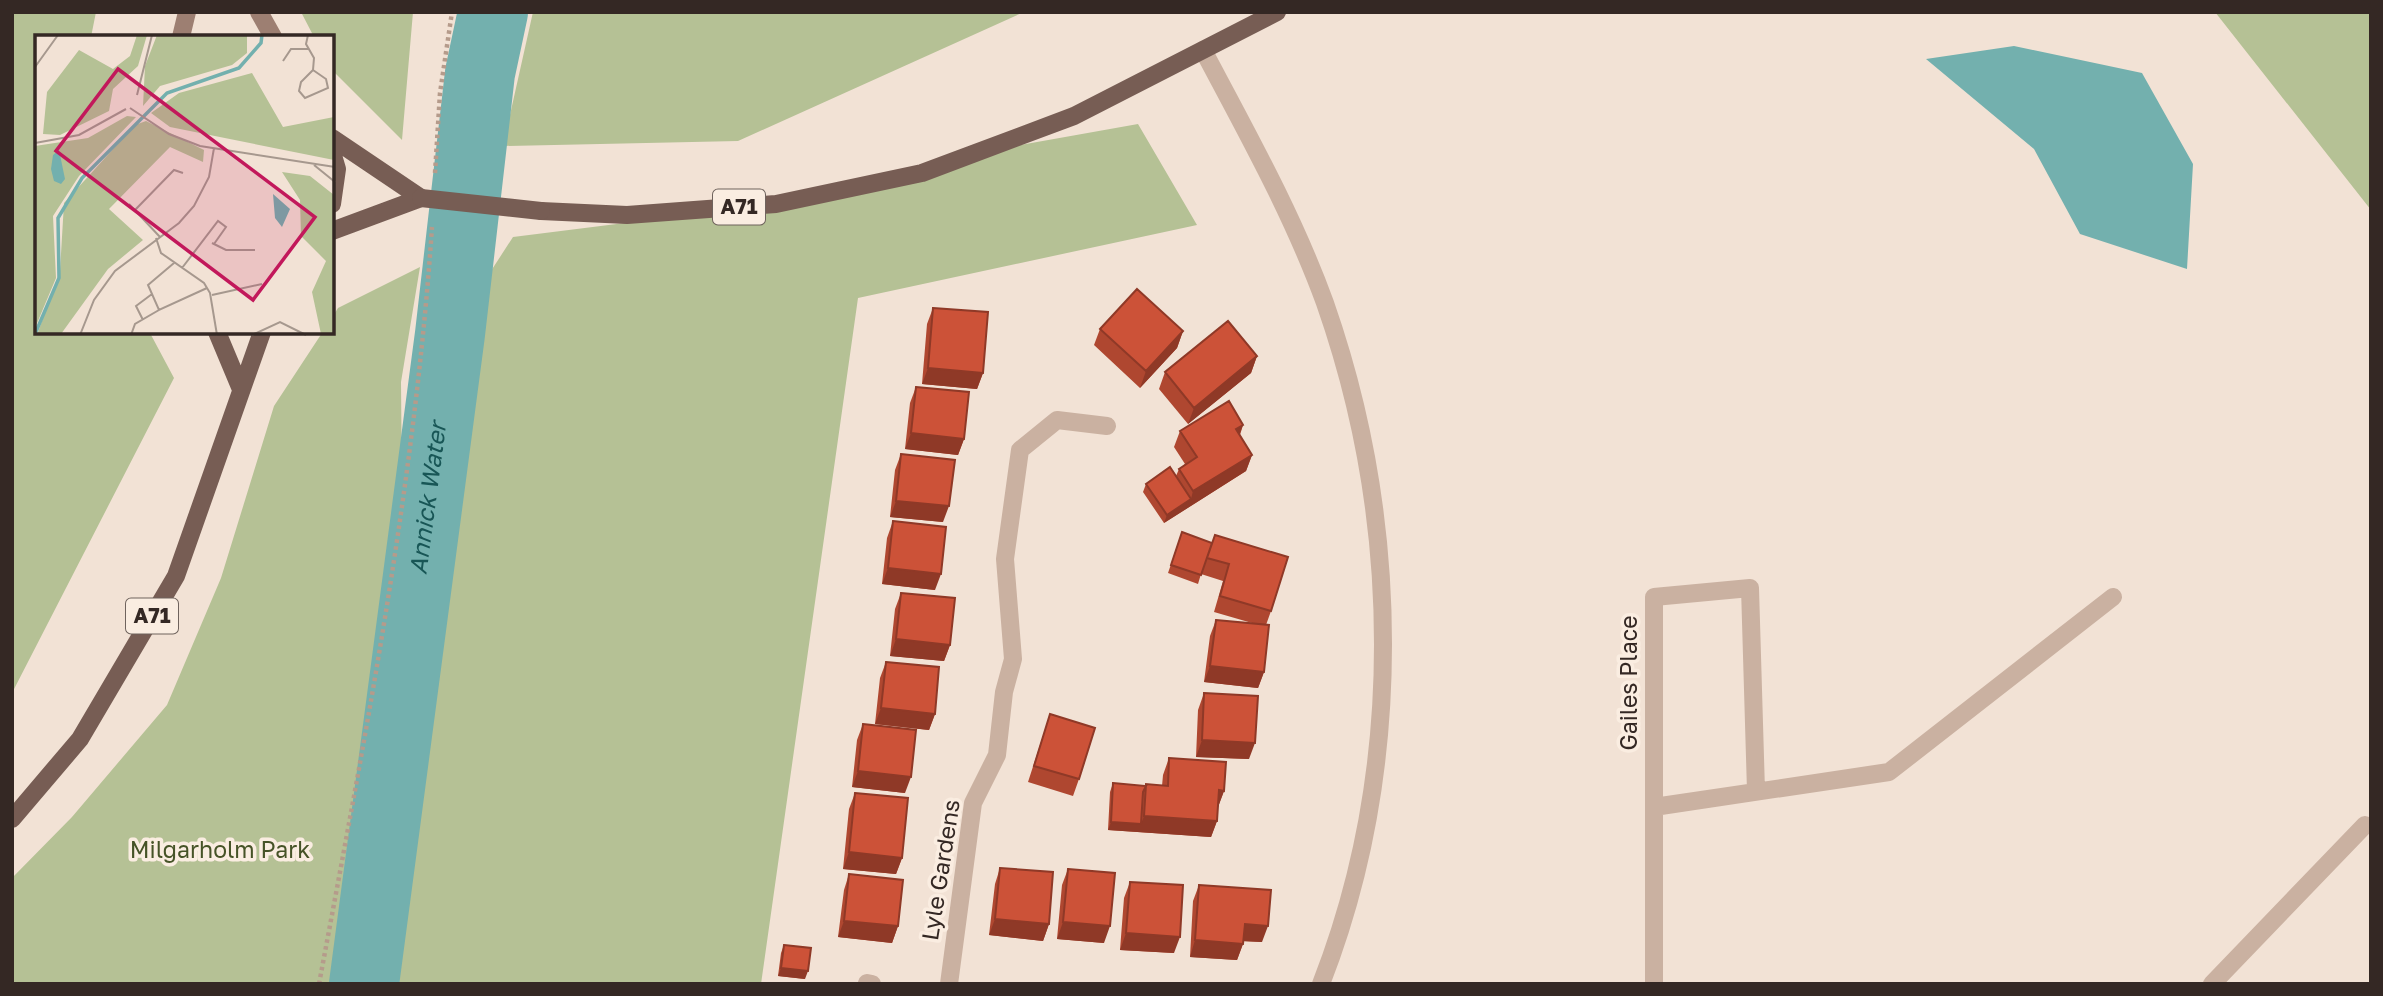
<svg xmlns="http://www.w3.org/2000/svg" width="2383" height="996" viewBox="0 0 2383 996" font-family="'Golos Text',sans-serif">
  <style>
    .green { fill: #b5c195 }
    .water { fill: #73b0ae }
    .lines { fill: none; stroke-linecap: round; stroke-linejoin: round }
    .river { stroke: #73b0ae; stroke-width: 70 }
    .path { stroke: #b59b8b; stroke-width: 4.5; stroke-dasharray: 3.5 3.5; stroke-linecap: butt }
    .street { stroke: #cab1a1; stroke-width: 18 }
    .secondary { stroke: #9d7f72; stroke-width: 18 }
    .primary { stroke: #775d54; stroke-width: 18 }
    .primary-bridge { stroke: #775d54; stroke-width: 18 }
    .wall { fill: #af4730 }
    .shaded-wall { fill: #8f3927 }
    .building { fill: #cc5238; stroke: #8f3927; stroke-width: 2 }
    .labels { text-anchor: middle; stroke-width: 7; stroke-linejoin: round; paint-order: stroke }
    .shield { fill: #faede1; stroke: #6f635d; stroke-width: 2 }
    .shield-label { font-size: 21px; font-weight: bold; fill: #342824 }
    .street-label { font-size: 23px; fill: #342824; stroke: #faede1 }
    .park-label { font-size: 23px; fill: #465327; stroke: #faede1 }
    .water-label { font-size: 24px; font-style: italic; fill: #185656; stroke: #faede1 }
    .inset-river { fill: none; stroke: #73b0ae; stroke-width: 3.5 }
    .inset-road { fill: none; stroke: #a6988e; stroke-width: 2 }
    .view { fill: #c2185b; fill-opacity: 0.15; stroke: #c2185b; stroke-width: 3.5 }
    .inset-edge { fill: none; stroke: #342824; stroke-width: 3.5 }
  </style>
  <rect width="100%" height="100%" fill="#f2e2d5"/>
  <!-- green -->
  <path class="green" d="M12 12H96L91 37H37V332L150 333 174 378 12 693Z
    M301 12H413L402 140 334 72 332 37H314Z
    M533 12H1024L738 141 503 146Z
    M2216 12H2371V210L2215 12Z
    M1138 124 1197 225 858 298 761 984H381L392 771 450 334 513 237 776 204 976 153Z
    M420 267 401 382 402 492 392 568 389 665 331 984H12V878L72 817 167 705 221 578 274 406 322 333 332 332 333 316 338 308Z"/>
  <!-- water -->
  <path class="water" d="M2014 46 2142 73 2193 164 2187 269 2080 234 2034 149 1926 59Z"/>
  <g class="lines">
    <!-- river -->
    <path class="river" id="s1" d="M364 984 450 334 480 73 493 12"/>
    <!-- path -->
    <path class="path" d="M435 173 440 93 452 12
      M319 984C366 733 415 481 432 227"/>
    <!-- street -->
    <path class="street" d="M1203 50C1247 133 1293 215 1325 303 1401 520 1405 769 1321 984
      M1654 807 1889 772 2113 597
      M867 983 872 984
      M949 984 973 803 997 755 1004 692 1013 659 1005 559 1020 450 1057 420 1107 426
      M1654 984V597L1750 588 1756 791
      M2212 984 2365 825"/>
    <!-- secondary -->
    <path class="secondary" d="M259 12 273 37
      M181 37 187 12"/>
    <!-- primary -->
    <path class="primary" d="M332 138 421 198
      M332 152 337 169 332 204
      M541 211 627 215 776 204 922 173 1074 116 1277 12
      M332 231 421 198
      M217 332 240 387
      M12 819 80 739 176 576 262 332"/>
    <!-- primary-bridge -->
    <path class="primary-bridge" d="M421 198 541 211"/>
  </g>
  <!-- wall -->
  <path class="wall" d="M933 308 983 373 977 389 922 384 927 324Z
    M1100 329 1183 331 1177 348 1140 388 1094 345Z
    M1257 356 1251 373 1188 424 1159 389 1165 372Z
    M916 387 964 439 958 455 905 449 910 403Z
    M1243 425 1240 435 1252 455 1246 471 1164 523 1143 492 1146 484 1176 476 1179 469 1185 464 1174 447 1180 431Z
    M901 454 943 522 890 517 895 470Z
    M893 521 935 590 882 584 887 538Z
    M1182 532 1212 543 1271 611 1266 625 1264 672 1258 688 1204 682 1210 636 1216 620 1252 623 1214 612 1223 581 1201 574 1198 584 1168 573Z
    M901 593 950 645 944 661 890 656 895 609Z
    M886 662 935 714 929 730 875 724 880 678Z
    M1204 693 1249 759 1196 757 1198 710Z
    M1050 714 1079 779 1073 796 1028 782Z
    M863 724 905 793 852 787 857 740Z
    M1169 758 1224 791 1218 807 1217 821 1211 837 1108 830 1110 792 1113 783 1146 786H1162L1163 775Z
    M855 793 902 858 896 874 843 869 849 809Z
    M1000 868 1049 924 1043 941 989 935 995 884Z
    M1068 869 1104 943 1057 939 1062 885Z
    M849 874 898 926 892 943 838 937 844 890Z
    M1130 882 1174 953 1120 950 1124 898Z
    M1199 885 1262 942 1244 941 1237 960 1190 957 1193 901Z
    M784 945 805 979 778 976 781 953Z"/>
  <!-- shaded-wall -->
  <path class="shaded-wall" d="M1183 331 1177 348 1140 388 1146 371Z
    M1257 356 1251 373 1188 424 1194 408Z
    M928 368 983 373 977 389 922 384Z
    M1243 425 1237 441 1236 429Z
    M911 433 964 439 958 455 905 449Z
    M1252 455 1246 471 1164 523 1167 515 1191 499 1193 491Z
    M896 501 949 506 943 522 890 517Z
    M888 568 941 574 935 590 882 584Z
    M896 639 950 645 944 661 890 656Z
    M1210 666 1264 672 1258 688 1204 682Z
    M881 708 935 714 929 730 875 724Z
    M1202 740 1255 743 1249 759 1196 757Z
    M858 771 911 777 905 793 852 787Z
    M1219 790 1224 791 1218 807H1213Z
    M1144 816 1217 821 1211 837 1108 830 1111 822 1141 824Z
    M849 852 902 858 896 874 843 869Z
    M995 919 1049 924 1043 941 989 935Z
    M844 921 898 926 892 943 838 937Z
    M1063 922 1110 926 1104 943 1057 939Z
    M1245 924 1268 926 1262 942 1239 941Z
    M1126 933 1180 937 1174 953 1120 950Z
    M1195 940 1243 944 1237 960 1190 957Z
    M781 968 808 971 805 979 778 976Z"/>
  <!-- building -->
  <path class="building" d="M1137 289 1183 331 1146 371 1100 329Z
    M933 308 988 312 983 373 928 368Z
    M1228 321 1257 356 1194 408 1165 372Z
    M916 387 969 392 964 439 911 433Z
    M1229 401 1243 425 1236 429 1252 455 1193 491 1179 469 1197 457 1180 431Z
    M901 454 955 460 949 506 896 501Z
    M1170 467 1191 499 1167 515 1146 484Z
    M893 521 946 527 941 574 888 568Z
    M1182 532 1212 543 1201 575 1171 565Z
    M1215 535 1288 557 1271 611 1220 596 1229 564 1207 558Z
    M901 593 955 598 950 645 896 639Z
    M1216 620 1269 625 1264 672 1210 666Z
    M886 662 939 667 935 714 881 708Z
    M1204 693 1258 696 1255 743 1202 740Z
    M1050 714 1095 728 1079 779 1034 766Z
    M863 724 916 730 911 777 858 771Z
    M1169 758 1226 762 1224 791 1219 790 1217 821 1144 816 1146 784 1168 786Z
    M1113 783 1146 786 1143 792 1141 824 1111 822Z
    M855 793 908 798 902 858 849 852Z
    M1000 868 1053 872 1049 924 995 919Z
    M1068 869 1115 873 1110 926 1063 922Z
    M849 874 903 880 898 926 844 921Z
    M1130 882 1183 885 1180 937 1126 933Z
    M1199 885 1271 890 1268 926 1245 924 1243 944 1195 940Z
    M784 945 811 948 808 971 781 968Z"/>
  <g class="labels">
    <!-- shield labels -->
    <g class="shield">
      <rect x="713" y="189.5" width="52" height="35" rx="5"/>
      <rect x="126" y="598.5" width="52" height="35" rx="5"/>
    </g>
    <g class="shield-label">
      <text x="739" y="214">A71</text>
      <text x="152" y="623">A71</text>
    </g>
    <!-- street labels -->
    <g class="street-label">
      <text transform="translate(1629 683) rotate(-90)" y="8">Gailes Place</text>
      <text transform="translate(941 870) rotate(-81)" y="8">Lyle Gardens</text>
    </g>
    <!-- park labels -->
    <g class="park-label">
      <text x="220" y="858">Milgarholm Park</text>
    </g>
    <!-- water labels -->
    <g class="water-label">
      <text dy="8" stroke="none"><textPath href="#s1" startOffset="490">Annick Water</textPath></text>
    </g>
  </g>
  <!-- overview -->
  <g transform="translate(35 35)">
    <rect width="299" height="299" fill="#f2e2d5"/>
    <path d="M102 0H112L103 31 78 54 74 76 25 100 8 99 12 57 44 15 78 34 95 21ZM122 0H212V18L197 30 125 51 108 71 110 31ZM217 38 248 92 299 82V125L135 92 116 78 144 58ZM92 81 101 82 44 141 18 181 21 243 0 293V111L53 103ZM111 86 169 115 168 127 135 112 74 174 108 205 73 234 26 299 2 300 25 236 29 168 100 90ZM247 137 275 141 299 160V299H286L277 257 291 226 266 201 265 165Z" fill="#b5c195"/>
    <path d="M24 115 30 144 26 149 19 146 16 134 18 120ZM238 159 255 174 247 192 240 183Z" fill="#73b0ae"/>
    <path class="inset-river" d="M0 299 24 243 23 183 47 143 132 58 204 33 226 8 227 0"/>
    <path class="inset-road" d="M273 0 271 9 279 23 278 35 266 47 264 56 270 63 293 53 291 44 278 35M248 26 256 14H274M0 32 23 0M102 60 117 0M95 73 134 99 165 111 300 132M0 108 44 100 91 74M279 130 300 147M94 169 125 202M100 175 139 135 148 138M121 203 126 218 169 248 175 258 182 300M177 208 191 215H220M139 228 113 250 124 275 172 253M147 233 183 186 191 192 179 209M177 260 227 249M108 285 101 271 117 259M45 300 59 265 80 236 144 188 159 171 174 142 179 113M96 300 100 289 124 275M217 300 245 287 271 300"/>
    <path class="view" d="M83 34 280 182 218 265 21 116Z"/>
    <rect width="299" height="299" class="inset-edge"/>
  </g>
  <!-- border -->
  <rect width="2383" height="996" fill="none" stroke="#342824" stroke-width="28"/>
</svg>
